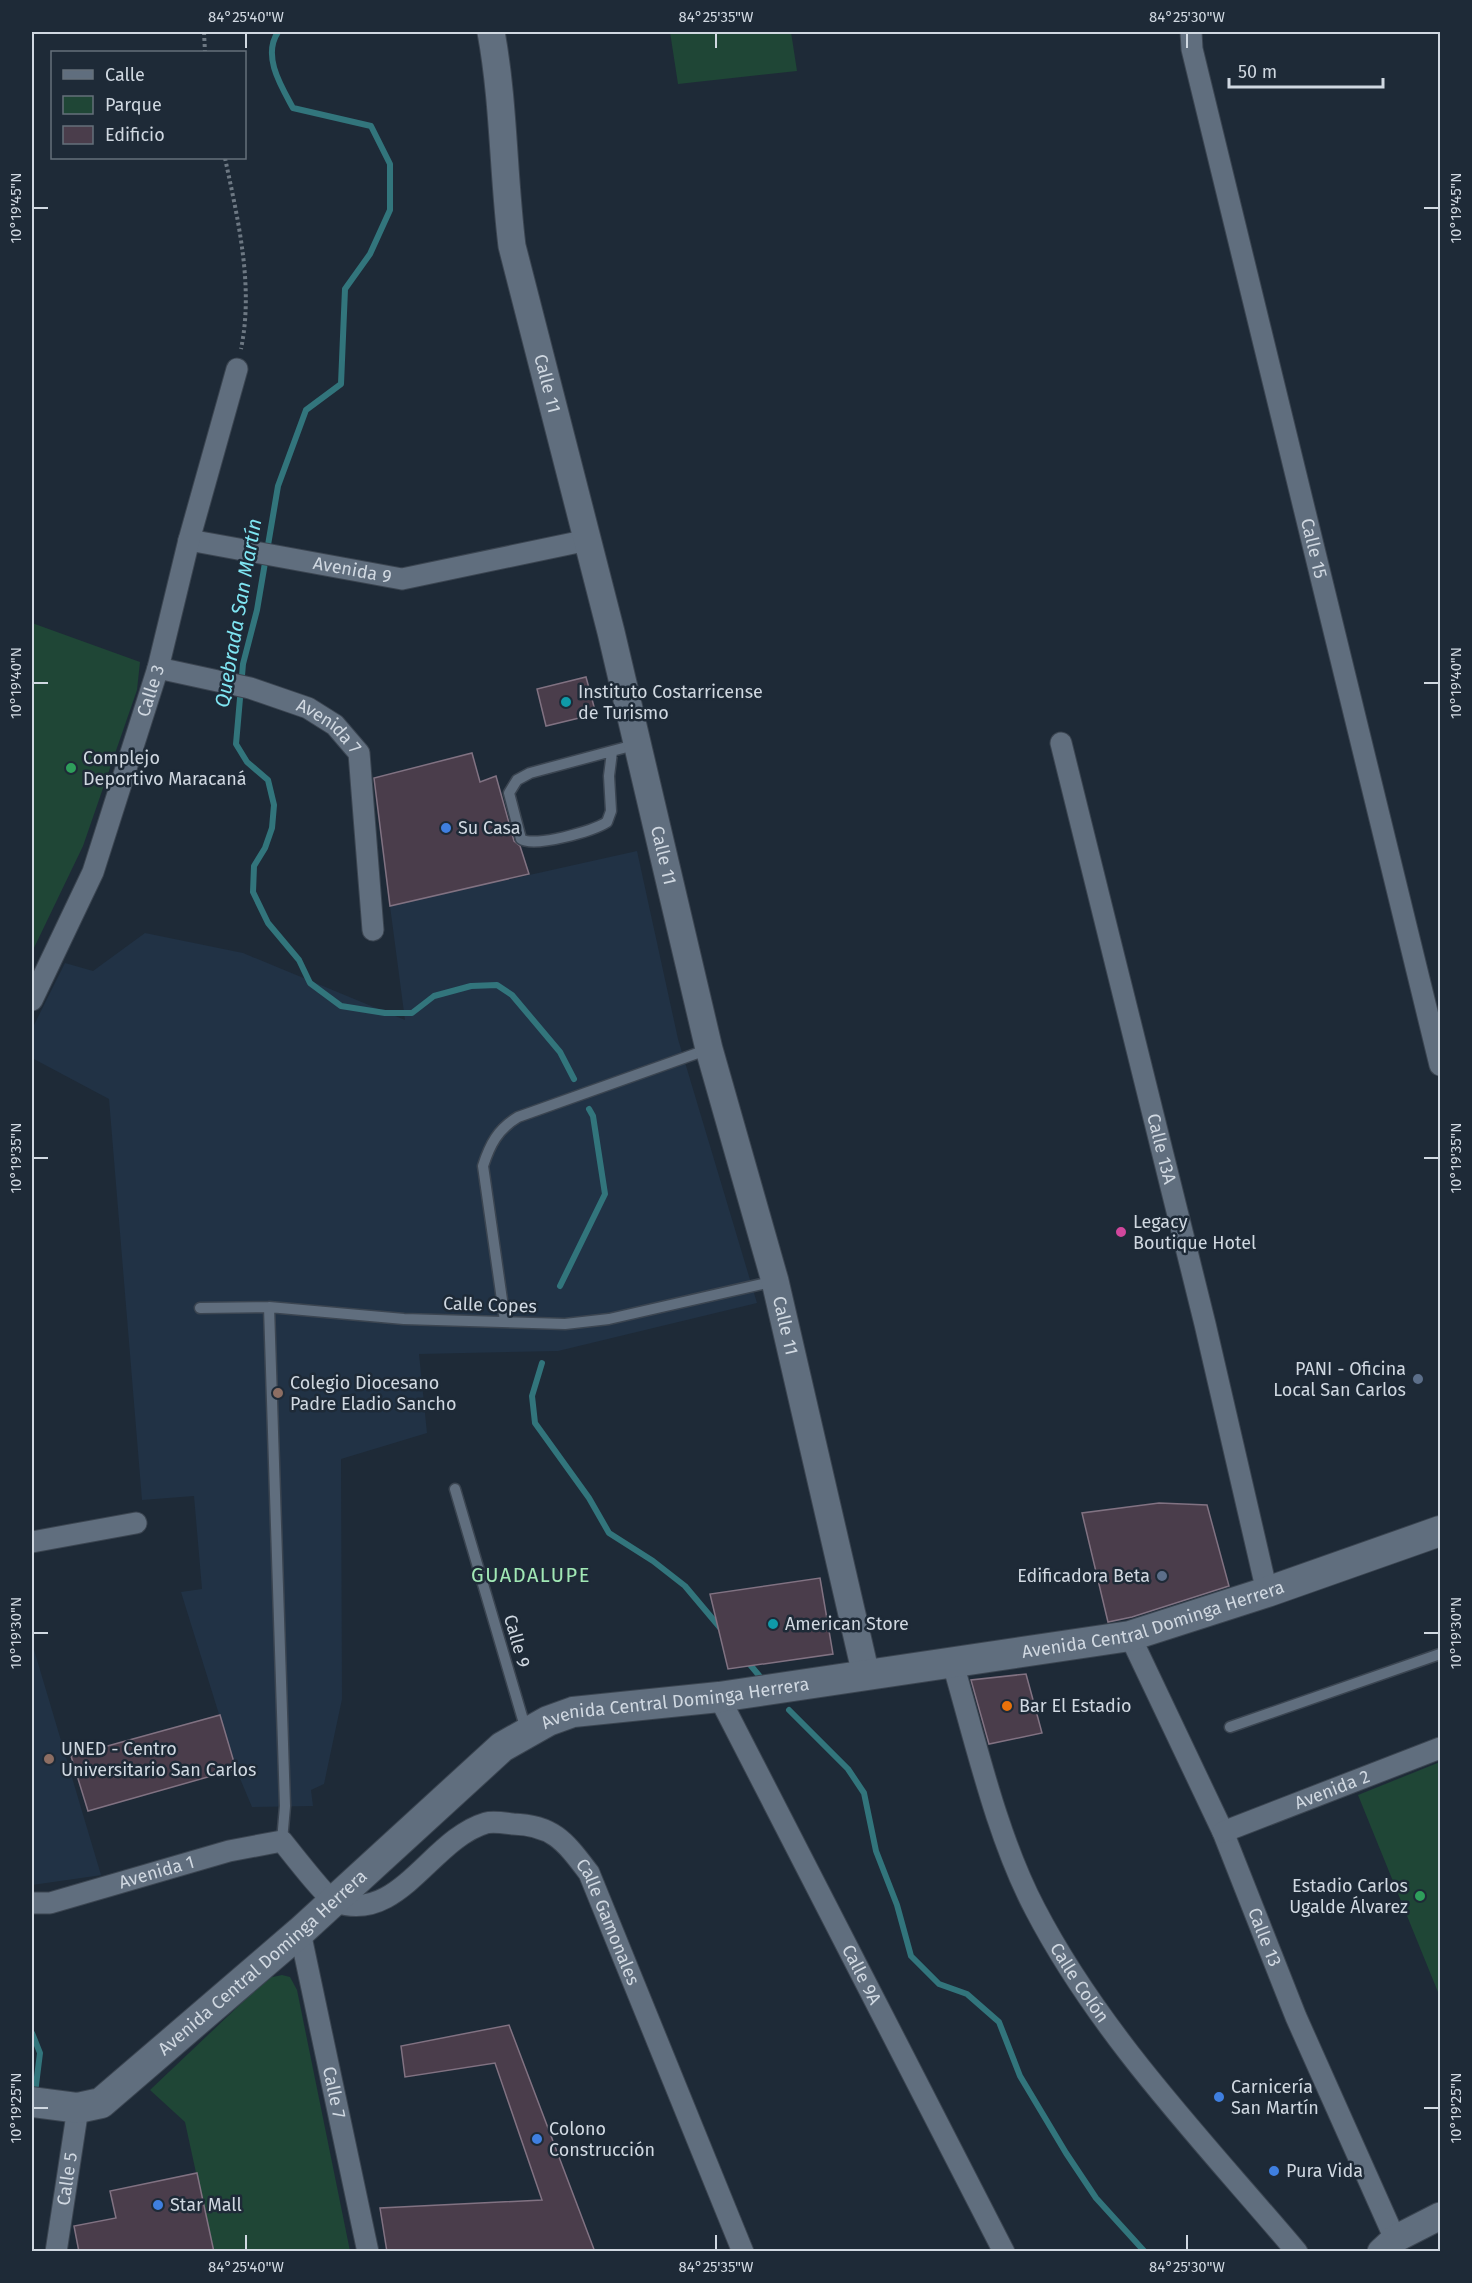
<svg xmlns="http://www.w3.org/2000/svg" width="1472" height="2283" viewBox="0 0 1472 2283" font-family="'Fira Sans',sans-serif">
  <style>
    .built { fill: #213245 }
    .green { fill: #1f4636 }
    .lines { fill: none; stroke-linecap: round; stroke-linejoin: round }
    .stream { stroke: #32757c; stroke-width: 6 }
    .building { fill: #4a3d4b; stroke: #817282; stroke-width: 1.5 }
    .service-casing { stroke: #3b4551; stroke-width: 13 }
    .minor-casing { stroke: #3b4551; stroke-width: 23 }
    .tertiary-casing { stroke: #3b4551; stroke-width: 29 }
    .secondary-casing { stroke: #3b4551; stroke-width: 32 }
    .path { stroke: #6d7883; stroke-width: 4; stroke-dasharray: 3 3; stroke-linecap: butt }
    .service { stroke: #606e7e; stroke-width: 10 }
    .minor { stroke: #606e7e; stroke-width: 21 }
    .tertiary { stroke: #606e7e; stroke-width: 27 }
    .secondary { stroke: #606e7e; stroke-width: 30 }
    .ticks { fill: none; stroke: #d0d8e1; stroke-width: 2 }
    .culture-dot { fill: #0f9aa8; stroke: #1e2a37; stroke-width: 2 }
    .leisure-dot { fill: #2e9e5b; stroke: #1e2a37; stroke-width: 2 }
    .shop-dot { fill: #3f7fe0; stroke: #1e2a37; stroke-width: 2 }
    .hotel-dot { fill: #d1479c; stroke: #1e2a37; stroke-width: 2 }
    .service-dot { fill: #5c6f8a; stroke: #1e2a37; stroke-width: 2 }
    .education-dot { fill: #8d6e63; stroke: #1e2a37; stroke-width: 2 }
    .food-dot { fill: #e8710a; stroke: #1e2a37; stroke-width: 2 }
    .labels { text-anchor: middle; stroke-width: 5; stroke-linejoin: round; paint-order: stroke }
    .street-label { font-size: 18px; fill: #d0d8e1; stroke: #1e2a37 }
    .poi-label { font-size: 18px; fill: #d0d8e1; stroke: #1e2a37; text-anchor: start }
    .water-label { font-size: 20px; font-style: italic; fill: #7fe6f3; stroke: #1e2a37 }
    .neighbourhood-label { font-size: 20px; letter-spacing: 1.5px; fill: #a1e8b5; stroke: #1e2a37 }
    .neatline { fill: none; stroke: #d0d8e1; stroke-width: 2 }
    .ticks-label { font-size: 15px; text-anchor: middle; fill: #d0d8e1 }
  </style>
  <rect width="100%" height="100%" fill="#1e2a37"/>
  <!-- built -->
  <path class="built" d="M637 851 678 1039 757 1303 558 1351 419 1354 427 1433 341 1459 342 1699 324 1784 311 1790 313 1806 252 1807 236 1769 181 1592 202 1589 194 1496 142 1500 109 1099 32 1058V1029L65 963 93 971 145 933 243 953 405 1020 390 906Z
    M32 1643 101 1875H102L32 1885Z"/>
  <!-- green -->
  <path class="green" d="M670 32H791L797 71 678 84Z
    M32 623 140 662 137 690 83 846 32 952Z
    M1440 1762V1997L1358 1795Z
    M282 1975 290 1977 297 1990 350 2251H213L185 2122 150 2090 268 1978Z"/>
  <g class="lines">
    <!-- stream -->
    <path class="stream" d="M278 32C262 56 281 86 293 108L371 126 390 164V210L370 254 345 289 341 384 306 410 278 486 257 610 243 664 236 744 247 762 268 780 274 805 272 828 265 848 254 866 253 892 268 923 299 960 310 983 341 1006 385 1013H412L434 996 471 986 497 985 512 995 560 1052 574 1079
      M560 1286 605 1194 593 1116 589 1109
      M542 1363 532 1396 535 1423 589 1498 609 1533 653 1561 685 1586 722 1630
      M747 1661 762 1679
      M789 1710 848 1769 864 1793 876 1851 897 1905 911 1956 939 1984 967 1994 999 2022 1020 2076 1066 2153 1096 2198 1145 2252
      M32 2033 40 2053 35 2093"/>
  </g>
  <!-- building -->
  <path class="building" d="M586 677 596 714 546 726 537 689Z
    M472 753 480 782 496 776 514 841 520 846 529 874 390 906 374 778Z
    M1159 1503 1207 1505 1229 1586 1132 1617 1108 1622 1082 1513Z
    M820 1578 833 1654 728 1669 710 1594Z
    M1026 1674 1042 1733 989 1744 971 1680Z
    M220 1715 236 1769 88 1811 71 1756Z
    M509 2025 595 2252H387L380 2208 542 2200 495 2063 405 2077 401 2046Z
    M197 2173 214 2252H79L74 2226 116 2218 110 2191Z"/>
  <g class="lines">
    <defs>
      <path id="service" d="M612 752 609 776 611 811 607 822C593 831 534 848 521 839L509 793 517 780 530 773 638 744
        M269 1307 285 1806 282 1841
        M200 1308 269 1307 404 1319 565 1324 609 1319 775 1281
        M505 1321 483 1166C490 1144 498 1129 518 1117L709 1049
        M455 1489 526 1730
        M1230 1727 1440 1654"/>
      <g id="minor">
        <path id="s1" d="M1191 32 1192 49 1440 1065"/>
        <path id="s2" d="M189 540 402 579 588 540"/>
        <path id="s3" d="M158 668 250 688 308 708 335 725 359 753 373 930"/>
        <path id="s4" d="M1061 743 1205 1324 1267 1592"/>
        <path id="s5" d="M32 1000 93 872 158 668 189 540 237 369"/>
        <path d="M32 1542 136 1523"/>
        <path id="s6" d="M1130 1636 1223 1832 1296 2017 1395 2239"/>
        <path id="s7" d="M953 1664C976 1743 997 1837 1035 1909 1101 2036 1205 2143 1297 2252"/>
        <path id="s8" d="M719 1697 1004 2252"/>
        <path id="s9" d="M1223 1832 1440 1748"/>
        <path id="s10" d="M32 1903H50L229 1851 282 1841C291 1852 327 1899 336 1902 399 1924 431 1839 486 1823 493 1821 505 1823 513 1824 554 1825 566 1843 589 1873L743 2252"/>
        <path id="s11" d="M300 1932 368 2252"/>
        <path id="s12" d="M56 2252 78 2108"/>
      </g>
      <g id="tertiary">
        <path id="s13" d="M491 32C504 102 503 174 512 246L611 632 709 1049 775 1281 866 1675"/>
        <path d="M1381 2252 1395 2239 1440 2216"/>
      </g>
      <g id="secondary">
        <path id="s14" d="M32 2102 78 2108 101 2103 300 1932 502 1747 548 1721 573 1712 719 1697 1130 1636 1267 1592 1440 1531"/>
      </g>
    </defs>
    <!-- service casing -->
    <use href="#service" class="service-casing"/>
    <!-- minor casing -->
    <use href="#minor" class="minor-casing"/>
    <!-- tertiary casing -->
    <use href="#tertiary" class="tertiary-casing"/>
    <!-- secondary casing -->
    <use href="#secondary" class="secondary-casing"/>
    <!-- path -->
    <path class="path" d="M204 32 205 52
      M225 158C238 220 254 286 241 349"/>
    <!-- service -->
    <use href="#service" class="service"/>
    <!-- minor -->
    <use href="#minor" class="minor"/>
    <!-- tertiary -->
    <use href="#tertiary" class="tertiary"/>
    <!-- secondary -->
    <use href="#secondary" class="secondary"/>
  </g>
  <!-- ticks -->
  <path class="ticks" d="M246 33V48M716 33V48M1187 33V48M33 208H48M1424 208H1439M33 683H48M1424 683H1439M33 1158H48M1424 1158H1439M33 1633H48M1424 1633H1439M33 2108H48M1424 2108H1439M246 2235V2250M716 2235V2250M1187 2235V2250"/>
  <!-- markers -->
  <g class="culture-dot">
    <circle cx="566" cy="702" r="6"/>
    <circle cx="773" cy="1624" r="6"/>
  </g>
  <g class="leisure-dot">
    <circle cx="71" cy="768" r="6"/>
    <circle cx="1420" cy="1896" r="6"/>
  </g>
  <g class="shop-dot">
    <circle cx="446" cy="828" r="6"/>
    <circle cx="1219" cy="2097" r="6"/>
    <circle cx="537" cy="2139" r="6"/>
    <circle cx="1274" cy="2171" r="6"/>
    <circle cx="158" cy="2205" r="6"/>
  </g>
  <circle class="hotel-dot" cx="1121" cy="1232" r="6"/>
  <g class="service-dot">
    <circle cx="1418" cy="1379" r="6"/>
    <circle cx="1162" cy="1576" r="6"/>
  </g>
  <g class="education-dot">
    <circle cx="278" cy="1393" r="6"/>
    <circle cx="49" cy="1759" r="6"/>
  </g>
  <circle class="food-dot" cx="1007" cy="1706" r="6"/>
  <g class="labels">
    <!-- street labels -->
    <g class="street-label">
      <text dy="6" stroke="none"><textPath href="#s13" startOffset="357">Calle 11</textPath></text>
      <text dy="6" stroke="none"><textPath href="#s1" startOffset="531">Calle 15</textPath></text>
      <text dy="6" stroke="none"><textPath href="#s2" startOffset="166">Avenida 9</textPath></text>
      <text dy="6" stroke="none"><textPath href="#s5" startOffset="332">Calle 3</textPath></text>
      <text dy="6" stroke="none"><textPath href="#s3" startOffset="183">Avenida 7</textPath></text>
      <text dy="6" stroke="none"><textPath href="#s13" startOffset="843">Calle 11</textPath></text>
      <text dy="6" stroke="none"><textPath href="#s4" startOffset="418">Calle 13A</textPath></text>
      <text transform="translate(490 1305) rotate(2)" y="6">Calle Copes</text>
      <text dy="6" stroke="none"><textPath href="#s13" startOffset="1329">Calle 11</textPath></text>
      <text dy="6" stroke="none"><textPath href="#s14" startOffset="1274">Avenida Central Dominga Herrera</textPath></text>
      <text transform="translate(517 1641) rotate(74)" y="6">Calle 9</text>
      <text dy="6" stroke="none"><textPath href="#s14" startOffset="788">Avenida Central Dominga Herrera</textPath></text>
      <text dy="6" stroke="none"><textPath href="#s9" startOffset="117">Avenida 2</textPath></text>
      <text dy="6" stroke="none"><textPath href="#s10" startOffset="129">Avenida 1</textPath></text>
      <text dy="6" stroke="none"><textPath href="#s10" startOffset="692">Calle Gamonales</textPath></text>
      <text dy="6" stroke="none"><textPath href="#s6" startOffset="330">Calle 13</textPath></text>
      <text dy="6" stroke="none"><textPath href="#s14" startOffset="284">Avenida Central Dominga Herrera</textPath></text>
      <text dy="6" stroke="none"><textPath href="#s8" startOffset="312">Calle 9A</textPath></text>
      <text dy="6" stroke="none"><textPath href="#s7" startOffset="345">Calle Colón</textPath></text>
      <text dy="6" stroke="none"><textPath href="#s11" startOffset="164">Calle 7</textPath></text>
      <text dy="6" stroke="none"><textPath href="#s12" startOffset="74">Calle 5</textPath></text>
    </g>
    <!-- poi labels -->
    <g class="poi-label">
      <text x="578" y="698">Instituto Costarricense<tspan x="578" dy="21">de Turismo</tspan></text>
      <text x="83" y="764">Complejo<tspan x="83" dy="21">Deportivo Maracaná</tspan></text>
      <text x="458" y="834">Su Casa</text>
      <text x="1133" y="1228">Legacy<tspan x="1133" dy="21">Boutique Hotel</tspan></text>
      <text x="1406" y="1375" text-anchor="end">PANI - Oficina<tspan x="1406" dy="21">Local San Carlos</tspan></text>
      <text x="290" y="1389">Colegio Diocesano<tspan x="290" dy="21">Padre Eladio Sancho</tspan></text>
      <text x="1150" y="1582" text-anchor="end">Edificadora Beta</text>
      <text x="785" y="1630">American Store</text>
      <text x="1019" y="1712">Bar El Estadio</text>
      <text x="61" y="1755">UNED - Centro<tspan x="61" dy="21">Universitario San Carlos</tspan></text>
      <text x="1408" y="1892" text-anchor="end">Estadio Carlos<tspan x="1408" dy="21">Ugalde Álvarez</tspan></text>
      <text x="1231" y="2093">Carnicería<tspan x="1231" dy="21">San Martín</tspan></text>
      <text x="549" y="2135">Colono<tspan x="549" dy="21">Construcción</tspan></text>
      <text x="1286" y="2177">Pura Vida</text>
      <text x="170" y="2211">Star Mall</text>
    </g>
    <!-- water labels -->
    <g class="water-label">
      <text transform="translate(238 613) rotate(-80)" y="7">Quebrada San Martín</text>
    </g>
    <!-- neighbourhood labels -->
    <g class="neighbourhood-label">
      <text x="531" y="1582">GUADALUPE</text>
    </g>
  </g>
  <!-- border -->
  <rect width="1472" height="2283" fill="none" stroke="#1e2a37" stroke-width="66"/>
  <!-- legend -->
  <rect x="51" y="51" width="195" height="108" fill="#1e2a37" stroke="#65707b" stroke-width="1.5"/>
  <rect x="63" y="70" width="30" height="9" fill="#606e7e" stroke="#65707b" stroke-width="1.5"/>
  <text x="105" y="81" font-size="18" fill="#d0d8e1">Calle</text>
  <rect x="63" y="96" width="30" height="18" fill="#1f4636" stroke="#65707b" stroke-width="1.5"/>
  <text x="105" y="111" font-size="18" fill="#d0d8e1">Parque</text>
  <rect x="63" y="126" width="30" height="18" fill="#4a3d4b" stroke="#65707b" stroke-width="1.5"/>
  <text x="105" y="141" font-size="18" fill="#d0d8e1">Edificio</text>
  <!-- scale -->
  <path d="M1229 78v9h154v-9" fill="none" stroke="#d0d8e1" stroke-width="3"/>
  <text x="1238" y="78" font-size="18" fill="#d0d8e1" stroke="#1e2a37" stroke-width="4.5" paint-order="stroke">50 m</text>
  <rect x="33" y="33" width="1406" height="2217" class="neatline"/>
  <g class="ticks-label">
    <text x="246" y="22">84°25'40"W</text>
    <text x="716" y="22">84°25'35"W</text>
    <text x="1187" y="22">84°25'30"W</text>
    <text transform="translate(16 208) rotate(-90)" y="5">10°19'45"N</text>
    <text transform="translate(1456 208) rotate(-90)" y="5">10°19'45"N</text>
    <text transform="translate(16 683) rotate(-90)" y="5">10°19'40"N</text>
    <text transform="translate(1456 683) rotate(-90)" y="5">10°19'40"N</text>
    <text transform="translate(16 1158) rotate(-90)" y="5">10°19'35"N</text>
    <text transform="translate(1456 1158) rotate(-90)" y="5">10°19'35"N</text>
    <text transform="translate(16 1633) rotate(-90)" y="5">10°19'30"N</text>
    <text transform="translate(1456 1633) rotate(-90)" y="5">10°19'30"N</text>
    <text transform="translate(16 2108) rotate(-90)" y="5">10°19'25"N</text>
    <text transform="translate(1456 2108) rotate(-90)" y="5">10°19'25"N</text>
    <text x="246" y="2272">84°25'40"W</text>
    <text x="716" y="2272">84°25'35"W</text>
    <text x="1187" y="2272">84°25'30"W</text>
  </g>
</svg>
